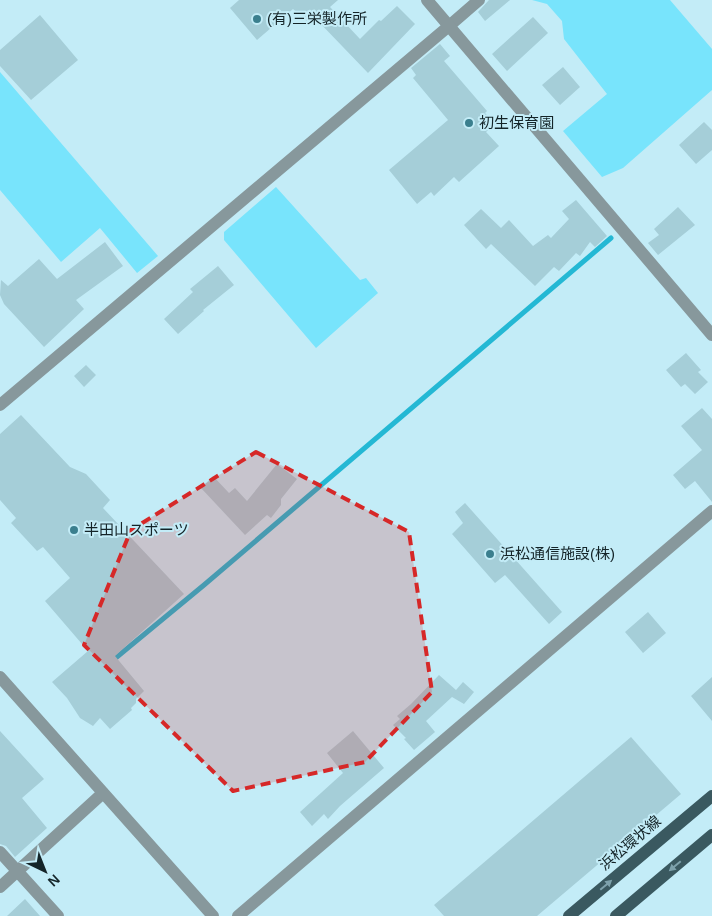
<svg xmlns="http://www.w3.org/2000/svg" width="712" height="916" viewBox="0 0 712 916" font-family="Helvetica,'Noto Sans JP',sans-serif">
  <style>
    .green { fill: #78e4fc }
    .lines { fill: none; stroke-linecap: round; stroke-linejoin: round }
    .stream { stroke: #24b8d4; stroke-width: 5 }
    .building { fill: #a5ced8 }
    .minor { stroke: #87989c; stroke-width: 12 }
    .tertiary { stroke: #87989c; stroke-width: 12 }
    .primary { stroke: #3a5960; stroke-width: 12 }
    .oneway { fill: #7ea2ac }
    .marked { fill: #d62828; fill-opacity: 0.2; stroke: #d62828; stroke-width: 4; stroke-dasharray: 10 6; stroke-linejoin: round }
    .poi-dot { fill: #3b7f8e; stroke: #c3ecf7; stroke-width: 2 }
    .labels { text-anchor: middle; stroke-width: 4; stroke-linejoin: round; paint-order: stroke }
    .poi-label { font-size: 15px; fill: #142428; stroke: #c3ecf7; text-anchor: start }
    .street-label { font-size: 15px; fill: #142428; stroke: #c3ecf7 }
  </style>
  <rect width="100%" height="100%" fill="#c3ecf7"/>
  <!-- green -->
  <path class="green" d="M532 0H670L712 49V90L623 168 602 177 563 131 607 94 564 39 562 21 547 4Z
    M0 72 158 256 137 273 100 228 61 262 0 190Z
    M276 187 360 280 366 278 378 293 316 348 224 240V232Z"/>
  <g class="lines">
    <!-- stream -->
    <path class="stream" d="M112 661 204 585 611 238"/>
  </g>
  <!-- building -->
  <path class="building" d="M239 0H338L330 7 360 39 379 20 381 21 397 6 415 24 368 73 317 20 311 25 293 9 257 40 230 8Z
    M489 0H510L485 21 478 12Z
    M40 15 78 60 31 100 0 66V50Z
    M533 17 548 33 507 71 492 54Z
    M440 44 450 56 444 61 487 111 485 113 495 124 486 132 499 146 459 182 454 177 434 196 431 192 417 204 389 170 448 120 413 78 416 75 411 68Z
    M563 67 580 87 560 105 542 85Z
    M704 122 712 130V150L696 164 679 145Z
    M576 200 607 236 595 247 590 242 580 256 576 253 559 271 554 267 535 286 491 244 486 249 464 225 481 209 501 228 509 220 533 246 548 235 551 238 569 219 562 211Z
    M678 207 695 225 658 255 648 243 659 235 654 229Z
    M105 242 123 266 76 300 84 309 44 347 4 304 0 295 1 280 8 286 39 259 57 279Z
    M218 266 234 285 203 310 204 311 178 334 164 319 193 292 190 289Z
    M686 353 701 370 698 372 708 382 695 394 685 384 681 387 666 370Z
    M86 365 96 375 84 387 74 376Z
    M702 408 712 419V502L695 481 685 489 673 475 702 450 681 426Z
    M21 415 70 467 86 474 110 500 103 508 184 594 115 656 144 691 136 699V703L131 708 132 710 110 729 100 718 93 726 80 718 67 698 52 682 88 651 45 601 70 578 43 547 37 551 11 523 16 518 0 500V434Z
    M277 464 297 479 281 499V505L271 518 267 515 245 535 201 488 213 476 229 493 235 488 247 501Z
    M465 503 562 612 549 624 505 575 495 583 452 534 463 523 455 512Z
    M648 612 666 633 643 653 625 632Z
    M439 675 456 690 463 682 474 692 464 704 452 697 426 721 435 732 414 750 404 739 406 738 393 725 400 719 397 716 411 704Z
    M712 677V721L691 696Z
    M0 731 44 779 22 798 47 828 15 857 6 846 0 844Z
    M353 731 384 768 340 806 328 819 324 814 312 826 300 812 343 773 327 753Z
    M631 737 681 794 537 916H444L434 905Z
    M25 899 40 916H7Z"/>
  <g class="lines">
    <!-- minor -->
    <path class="minor" d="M449 26 479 0
      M0 852 58 916
      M0 887 103 793"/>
    <!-- tertiary -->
    <path class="tertiary" d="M449 26 712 335
      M0 405 449 26 427 0
      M0 677 213 916
      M238 916 712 511"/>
    <!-- primary -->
    <path class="primary" d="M569 916 712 796
      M616 916 712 835"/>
  </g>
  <!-- one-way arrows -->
  <defs><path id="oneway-solid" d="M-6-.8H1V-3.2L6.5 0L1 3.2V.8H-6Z" transform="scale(1.25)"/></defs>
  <g class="oneway">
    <use href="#oneway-solid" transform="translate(675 866) rotate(140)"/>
    <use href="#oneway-solid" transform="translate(606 885) rotate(-40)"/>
  </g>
  <!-- marked area -->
  <path class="marked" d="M256 452 409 532 432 692 365 762 233 791 84 645 131 530Z"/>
  <!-- markers -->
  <g class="poi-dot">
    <circle cx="257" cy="19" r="5"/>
    <circle cx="469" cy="123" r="5"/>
    <circle cx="74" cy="530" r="5"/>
    <circle cx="490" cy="554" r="5"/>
  </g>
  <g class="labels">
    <!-- poi labels -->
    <g class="poi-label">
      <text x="267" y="24">(有)三栄製作所</text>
      <text x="479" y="128">初生保育園</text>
      <text x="84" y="535">半田山スポーツ</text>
      <text x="500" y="559">浜松通信施設(株)</text>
    </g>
    <!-- street labels -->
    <g class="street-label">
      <text transform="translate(630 843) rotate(-40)" y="5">浜松環状線</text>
    </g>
  </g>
  <!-- north arrow -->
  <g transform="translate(45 871) rotate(137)" stroke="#c3ecf7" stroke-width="4" paint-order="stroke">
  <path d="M0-4L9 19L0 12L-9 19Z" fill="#142428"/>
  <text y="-8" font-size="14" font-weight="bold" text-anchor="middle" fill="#142428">N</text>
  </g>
</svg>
